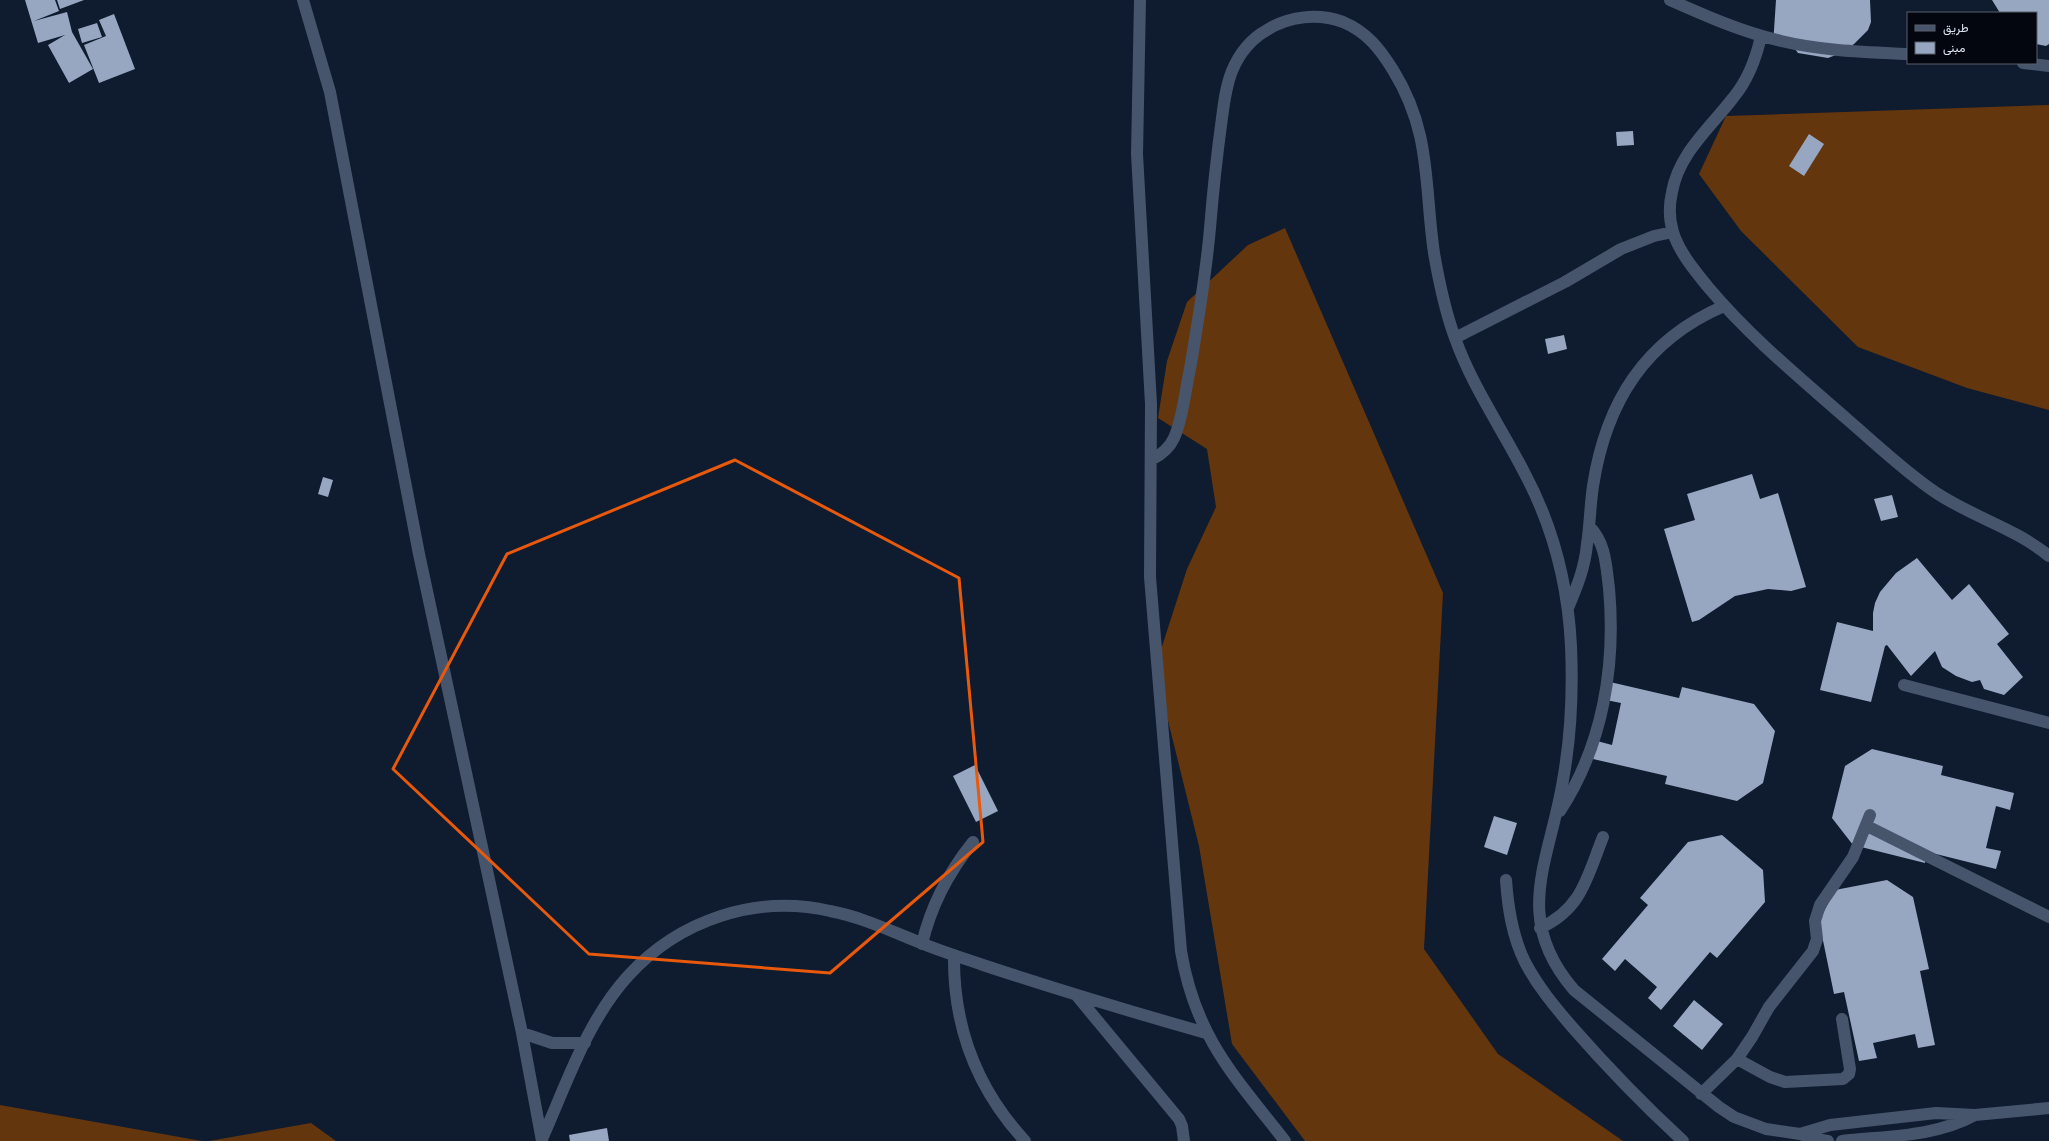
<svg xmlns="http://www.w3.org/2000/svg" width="2049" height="1141" viewBox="0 0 2049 1141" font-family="'Fira Sans',Vazirmatn,sans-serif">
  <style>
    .forest { fill: #64360d }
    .building { fill: #97a7c1 }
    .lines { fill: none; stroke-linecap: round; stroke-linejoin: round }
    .minor { stroke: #47556c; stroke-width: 12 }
    .marked { fill: none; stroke: #e8590c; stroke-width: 3; stroke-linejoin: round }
  </style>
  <rect width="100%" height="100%" fill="#0f1b2f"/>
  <!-- forest -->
  <path class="forest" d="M2049 105V410L1967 388 1858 347 1741 231 1699 174 1726 116Z
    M1285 228 1443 593 1424 949 1498 1054 1623 1141H1305L1232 1044 1199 846 1155 668 1187 569 1216 507 1207 449 1158 418 1167 361 1187 302 1248 245Z
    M0 1105 202 1141H0Z
    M311 1123 336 1141H209Z"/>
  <!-- building -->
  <path class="building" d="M25 0H55L59 11 34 21 67 12 72 32 93 69 69 83 48 45 65 35 38 43Z
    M57 0H84L60 9Z
    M1776 0H1870L1871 22 1868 30 1854 44 1841 53 1828 58 1798 53 1785 36 1773 45Z
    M1992 0H2049V44L2046 46 2036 44V13H2000Z
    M114 14 135 69 99 83 84 45 106 36 99 20Z
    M97 23 102 37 82 43 78 29Z
    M1633 131 1634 145 1617 146 1616 132Z
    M1809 134 1824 144 1804 176 1789 166Z
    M1564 335 1567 349 1548 354 1545 339Z
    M1752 474 1760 499 1778 493 1806 587 1791 591 1768 589 1735 596 1699 620 1692 622 1664 529 1695 520 1687 494Z
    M323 477 333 480 328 497 318 494Z
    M1892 495 1898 517 1881 521 1874 499Z
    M1917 558 1952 600 1969 584 2009 634 1997 644 2023 677 2004 695 1984 689 1980 680 1972 682 1956 676 1942 667 1935 651 1911 676 1887 645 1885 646 1871 702 1820 690 1837 622 1873 631V613L1875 603 1880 592 1896 573Z
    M1610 682 1679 698 1682 687 1754 704 1775 731 1763 783 1737 801 1665 784 1667 776 1593 759 1597 741 1612 745 1621 703 1606 700Z
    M1872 749 1943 766 1941 775 2014 793 2010 810 1996 806 1986 848 2001 851 1996 869 1928 852 1925 863 1853 845 1832 818 1845 766Z
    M975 765 998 811 976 822 953 776Z
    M1494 816 1517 823 1507 855 1484 847Z
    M1722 835 1763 870 1765 902 1717 958 1710 952 1661 1010 1648 998 1657 987 1625 959 1615 971 1602 959 1648 905 1640 898 1688 842Z
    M1887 880 1913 897 1929 969 1920 971 1935 1045 1918 1048 1915 1034 1873 1043 1877 1058 1859 1061 1844 992 1834 994 1819 921 1835 890Z
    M1694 1000 1723 1024 1702 1050 1673 1026Z
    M607 1128 609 1141H570L569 1135Z"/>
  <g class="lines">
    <!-- minor -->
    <path class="minor" d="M303 0 330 92 419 554 522 1033 542 1141
      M1140 0 1137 154 1151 404 1150 577 1181 951C1195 1036 1234 1076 1285 1141
      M1670 0C1706 16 1742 32 1781 41 1823 51 1866 52 1908 54
      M1761 36C1756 59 1748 80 1733 98 1710 128 1679 153 1672 192 1669 205 1669 219 1673 232 1679 252 1695 271 1708 287 1750 337 1799 377 1848 420 1876 444 1904 471 1935 492 1972 517 2015 528 2049 556
      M2023 63 2049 66
      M1455 338 1565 282 1621 249 1654 236 1673 232
      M1151 460C1161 455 1169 449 1174 438 1183 418 1185 391 1190 369 1198 322 1206 275 1210 228 1213 191 1217 154 1222 118 1224 102 1226 86 1232 71 1239 54 1251 39 1267 30 1289 16 1318 13 1343 22 1367 32 1380 49 1393 70 1432 133 1424 185 1434 253 1439 282 1445 311 1455 338 1472 386 1501 427 1524 472 1553 526 1568 585 1571 646 1573 691 1571 736 1563 780 1550 861 1511 917 1574 990L1719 1107 1734 1117 1766 1129 1800 1134 1816 1139 1828 1141
      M1568 608C1577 587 1585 567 1587 544 1590 525 1590 506 1593 486 1606 402 1645 340 1724 306
      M1904 685 2049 723
      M1560 811C1603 745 1616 666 1609 588 1606 566 1606 543 1589 526
      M1867 826 2049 917
      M1506 880C1508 908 1512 936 1525 962 1538 987 1555 1007 1573 1028 1608 1068 1644 1105 1683 1141
      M1540 928C1582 909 1587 877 1603 837
      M922 944C931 905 948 873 973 842
      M954 955C953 1027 976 1088 1025 1141
      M1077 996 1179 1119 1182 1126 1184 1141
      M522 1033 552 1043H585
      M1737 1059 1770 1077 1785 1082 1843 1079 1849 1074 1850 1069 1842 1019
      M1701 1094 1737 1059 1752 1037 1769 1007 1813 951 1817 939 1815 921 1820 905 1853 857 1870 815
      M1800 1134 1830 1125 1936 1113 1975 1115 2049 1108
      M542 1139C567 1083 587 1021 628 976 679 920 756 894 830 911 862 917 891 931 921 943 942 952 964 958 986 966 1059 990 1132 1012 1206 1033
      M1842 1141C1886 1136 1935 1137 1975 1115"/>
  </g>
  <!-- marked area -->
  <path class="marked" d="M735 460 959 578 983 842 830 973 589 954 393 769 507 554Z"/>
  <!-- legend -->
  <rect x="1907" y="12" width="130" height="52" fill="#03060e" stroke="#5a5f6a"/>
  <rect x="1915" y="25" width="20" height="6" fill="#47556c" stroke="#5a5f6a"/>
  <text x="1943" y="32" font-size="12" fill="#dde5f3">طريق</text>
  <rect x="1915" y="42" width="20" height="12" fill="#97a7c1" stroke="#5a5f6a"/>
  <text x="1943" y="52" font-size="12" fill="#dde5f3">مبنى</text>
</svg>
